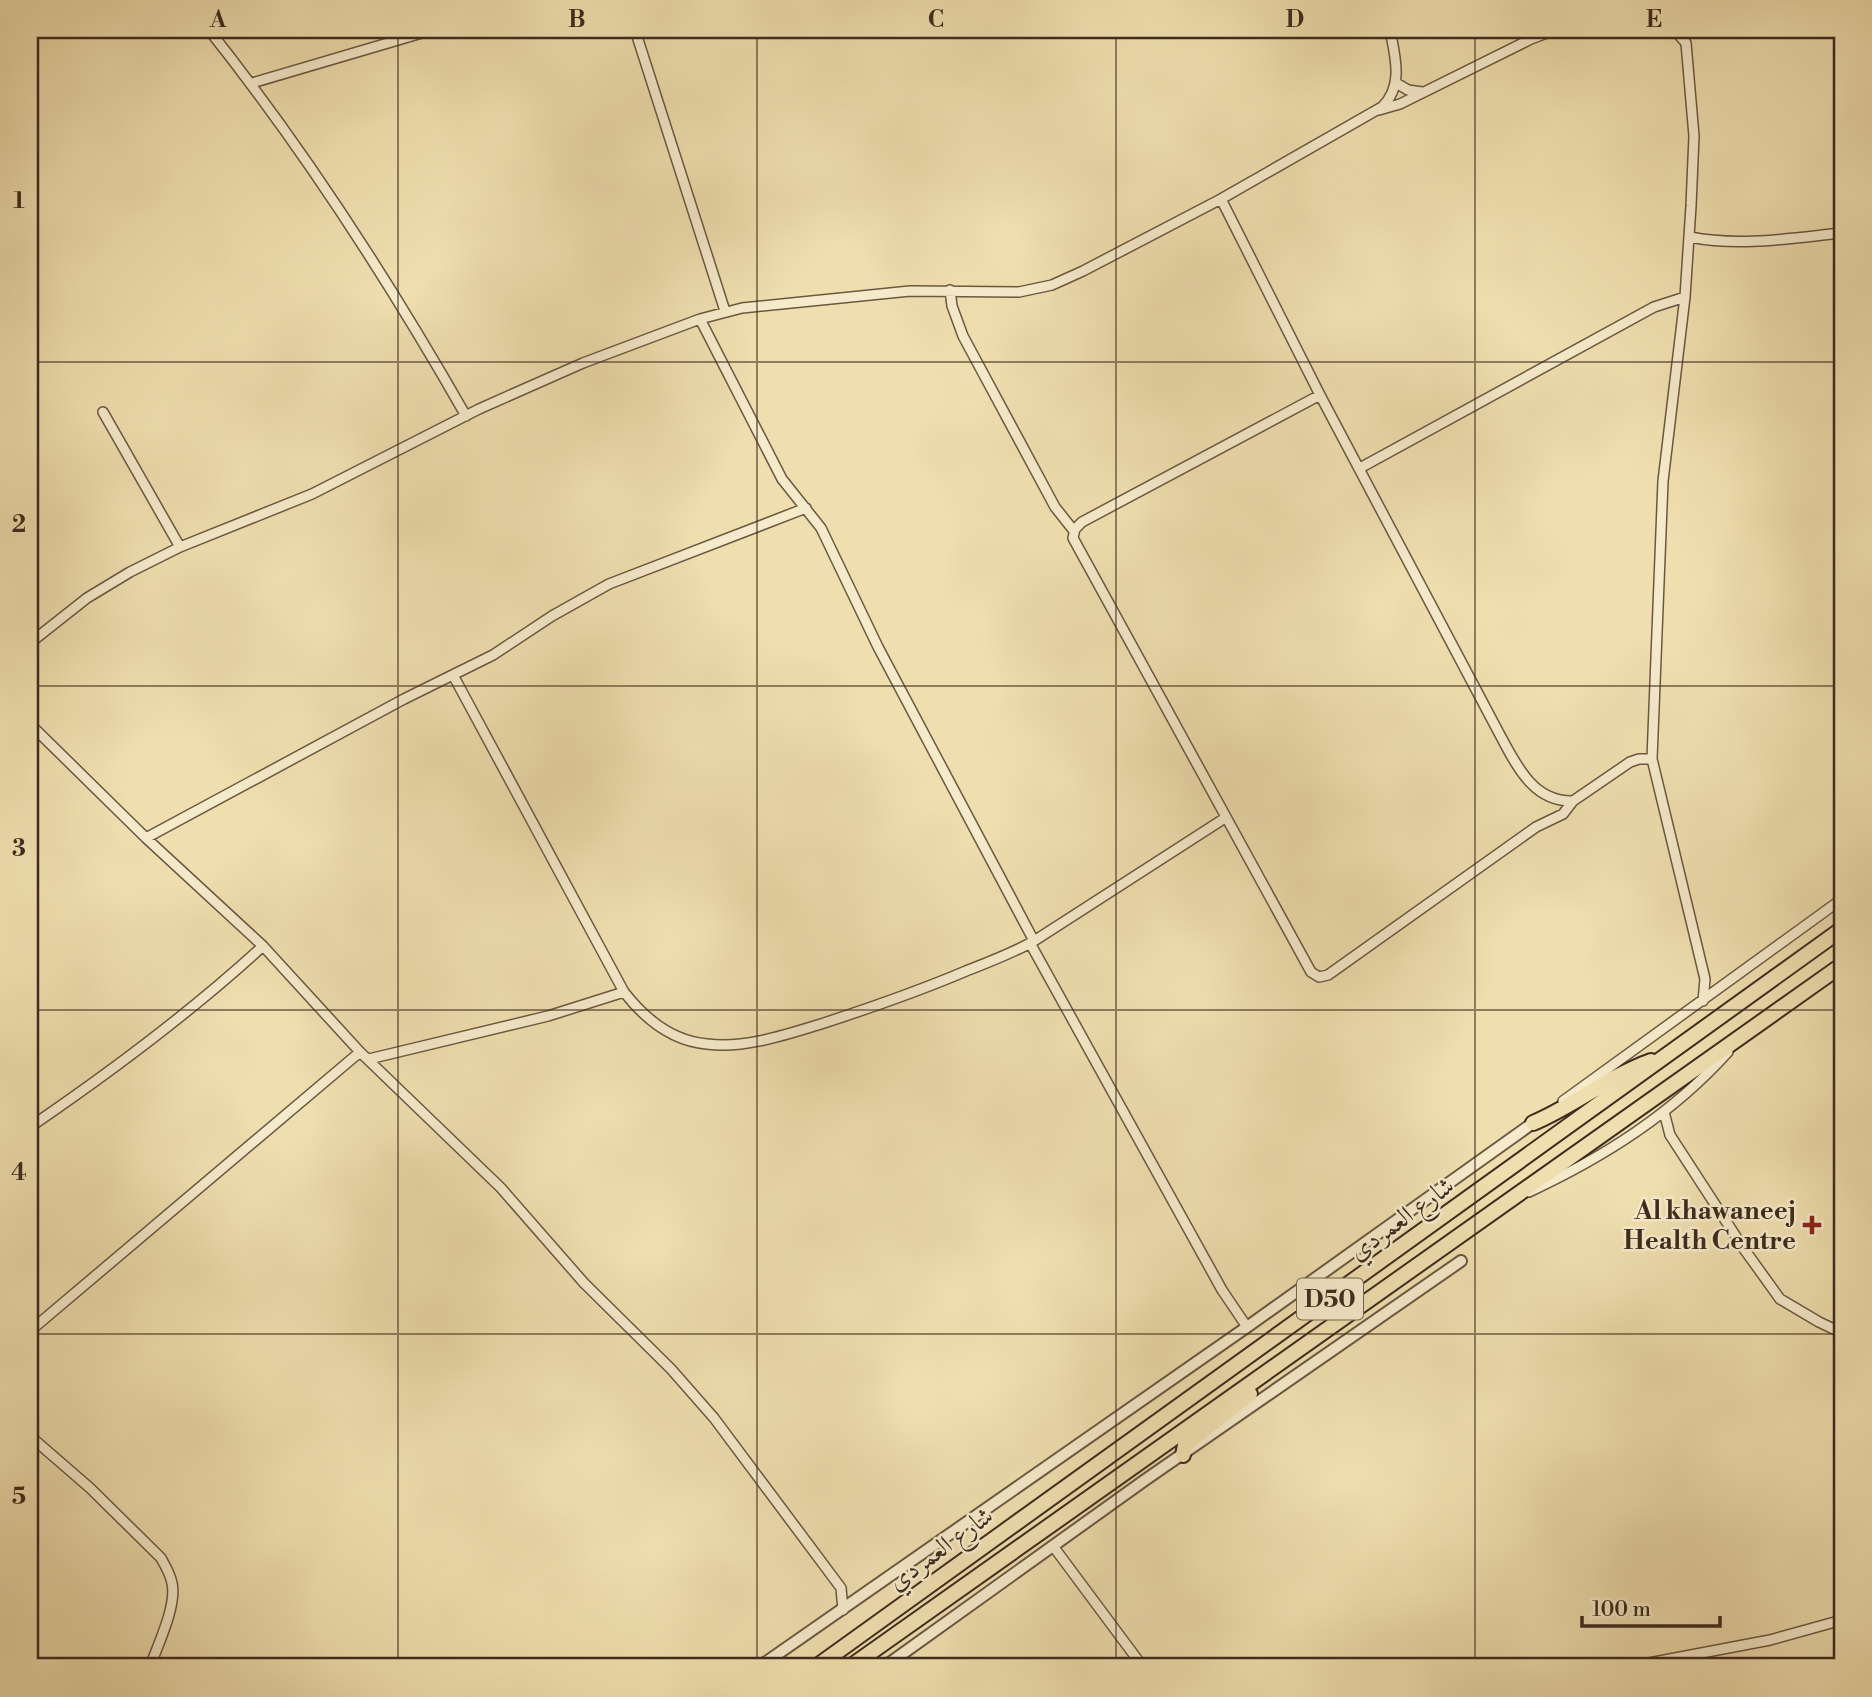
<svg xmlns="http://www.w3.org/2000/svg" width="1872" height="1697" viewBox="0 0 1872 1697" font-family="'Libre Bodoni',Amiri,serif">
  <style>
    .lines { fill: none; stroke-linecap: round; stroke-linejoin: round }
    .minor-casing { stroke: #6a5841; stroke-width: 12 }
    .tertiary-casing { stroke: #6a5841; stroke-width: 14 }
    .primary-casing { stroke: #3e2b1d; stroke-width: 18 }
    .minor { stroke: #f5eaca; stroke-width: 9 }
    .tertiary { stroke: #f5eaca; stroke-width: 10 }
    .primary { stroke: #efdeae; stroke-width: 14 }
    .grid { fill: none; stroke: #3e2b1d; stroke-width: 2; stroke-opacity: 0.55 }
    .poi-dot { fill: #8f2418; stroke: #f5eaca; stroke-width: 2.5 }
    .labels { text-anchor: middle; stroke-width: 5; stroke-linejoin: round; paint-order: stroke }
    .shield { fill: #f5eaca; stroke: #756451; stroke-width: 2 }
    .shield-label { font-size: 24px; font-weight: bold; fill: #3e2b1d }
    .poi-label { font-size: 26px; font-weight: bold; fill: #3e2b1d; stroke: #f5eaca; text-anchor: end }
    .street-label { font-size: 26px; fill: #3e2b1d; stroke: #f5eaca }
    .neatline { fill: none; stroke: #3e2b1d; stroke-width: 2.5 }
    .grid-label { font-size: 23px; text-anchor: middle; font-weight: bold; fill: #3e2b1d }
  </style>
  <rect width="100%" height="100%" fill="#efdeae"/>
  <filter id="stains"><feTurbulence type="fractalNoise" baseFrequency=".00286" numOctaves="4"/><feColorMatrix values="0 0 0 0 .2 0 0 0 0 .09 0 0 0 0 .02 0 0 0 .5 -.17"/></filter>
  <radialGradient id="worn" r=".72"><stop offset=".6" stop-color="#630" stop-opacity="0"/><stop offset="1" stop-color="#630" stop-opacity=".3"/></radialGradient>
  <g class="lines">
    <defs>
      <path id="minor" d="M209 30C306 152 389 281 466 416
        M635 30 725 311
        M1668 30 1677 33 1686 43 1694 136 1691 206 1685 297 1663 481 1652 759 1705 979 1703 1001
        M252 83 432 30
        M1396 83 1408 90 1422 92
        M1379 110 1400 104 1531 39 1555 30
        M1221 199 1320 395 1500 735C1517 766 1533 802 1573 801L1630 762 1639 759H1652
        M1690 237C1740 247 1792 238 1842 233
        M950 290 952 306 963 336 1055 507 1074 531
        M700 319 782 479 821 528 878 647 1034 941
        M1320 395 1082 522 1075 529 1073 538 1311 972 1319 977 1328 975 1536 827 1563 814 1573 801
        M103 412 180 547
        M1360 468 1654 307 1685 297
        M30 643 87 598 130 572 180 547 312 494 479 409 583 363 700 319 742 308 910 291 1019 292 1052 285 1083 271 1221 199 1382 107C1404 86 1395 56 1390 30
        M453 675 624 992C645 1019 671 1041 707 1044 744 1049 785 1035 821 1024 870 1008 919 991 966 971 989 962 1013 953 1034 941L1225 818
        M30 724 146 838 263 946 360 1052 501 1188 584 1283 671 1369 714 1418 841 1588 843 1610
        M146 838 404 699 493 655 552 616 609 584 806 508
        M1030 943 1222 1290 1247 1327
        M369 1059 548 1016 624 992
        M1563 1101 1842 899
        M1664 1112 1670 1135 1744 1249 1780 1299 1819 1322 1842 1333
        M30 1127C112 1071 190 1013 263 946
        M1529 1192C1604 1157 1672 1114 1728 1052
        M30 1331 360 1052
        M30 1436 90 1488 161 1558C165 1566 170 1573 172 1583 177 1606 158 1644 150 1667
        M1053 1546 1143 1667
        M1641 1667 1649 1663 1770 1640 1842 1620"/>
      <path id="tertiary" d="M759 1667 1247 1327 1533 1123
        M884 1667 1145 1480 1461 1261"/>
      <path id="primary" d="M1533 1123C1574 1106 1609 1076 1651 1061
        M1183 1455 1185 1445 1250 1394
        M816 1667 1842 929
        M850 1667 1842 965"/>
    </defs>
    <!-- minor casing -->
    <use href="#minor" class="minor-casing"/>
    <!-- tertiary casing -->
    <use href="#tertiary" class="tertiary-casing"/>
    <!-- primary casing -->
    <use href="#primary" class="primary-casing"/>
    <!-- minor -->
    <use href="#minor" class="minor"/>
    <!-- tertiary -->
    <use href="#tertiary" class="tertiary"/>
    <!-- primary -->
    <use href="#primary" class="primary"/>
  </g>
  <!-- grid -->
  <path class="grid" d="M398 30V1667M757 30V1667M1116 30V1667M1475 30V1667M30 362H1842M30 686H1842M30 1010H1842M30 1334H1842"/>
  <!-- markers -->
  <path class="poi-dot" d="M1808.5 1214.5h7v7h7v7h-7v7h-7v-7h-7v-7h7z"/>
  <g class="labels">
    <!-- shield labels -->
    <rect class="shield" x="1297" y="1278.5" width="66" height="41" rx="5"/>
    <g class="shield-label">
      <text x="1330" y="1307">D50</text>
    </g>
    <!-- poi labels -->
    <g class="poi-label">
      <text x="1796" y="1219">Al khawaneej<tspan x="1796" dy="30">Health Centre</tspan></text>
    </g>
    <!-- street labels -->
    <g class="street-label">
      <text transform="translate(1401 1218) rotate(-36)" y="9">شارع العمردي</text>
      <text transform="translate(940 1548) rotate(-36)" y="9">شارع العمردي</text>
    </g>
  </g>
  <!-- margin -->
  <rect width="1872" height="1697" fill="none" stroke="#efdeae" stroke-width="77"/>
  <!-- scale -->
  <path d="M1582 1616v10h138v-10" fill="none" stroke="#3e2b1d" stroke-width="3.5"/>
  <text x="1592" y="1616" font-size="21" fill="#3e2b1d" stroke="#f5eaca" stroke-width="5" paint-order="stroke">100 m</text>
  <rect x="38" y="38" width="1796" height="1620" class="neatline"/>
  <g class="grid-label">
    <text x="218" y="27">A</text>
    <text x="577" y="27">B</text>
    <text x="936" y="27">C</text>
    <text x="1295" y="27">D</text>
    <text x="1654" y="27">E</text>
    <text x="19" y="208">1</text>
    <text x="19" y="532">2</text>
    <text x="19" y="856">3</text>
    <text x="19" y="1180">4</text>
    <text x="19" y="1504">5</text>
  </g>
  <rect width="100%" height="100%" filter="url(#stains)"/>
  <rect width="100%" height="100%" fill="url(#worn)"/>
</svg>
